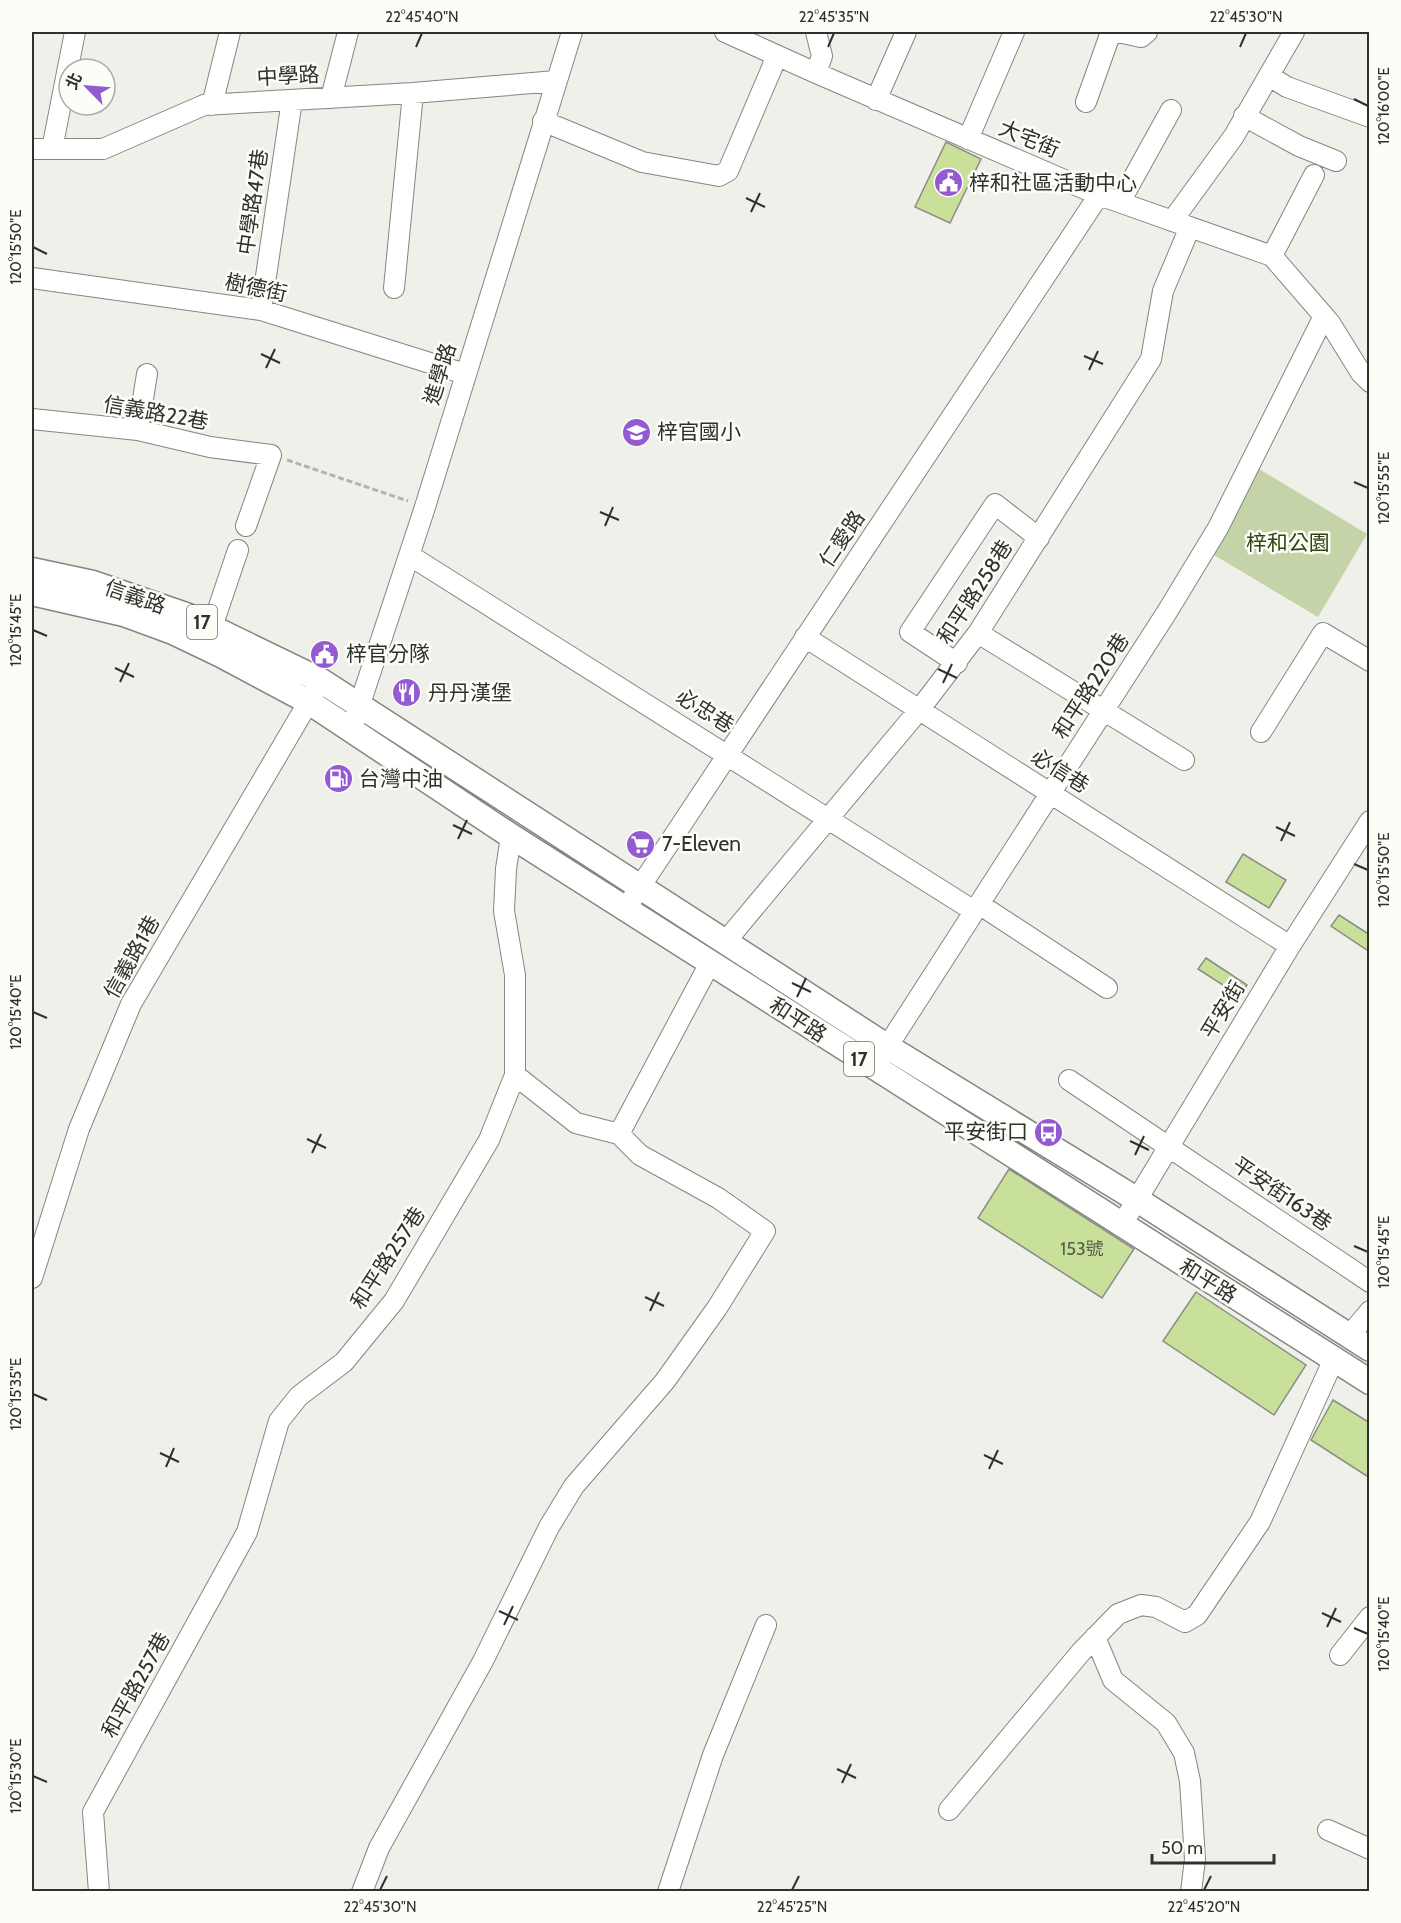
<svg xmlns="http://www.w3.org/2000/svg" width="1401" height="1923" viewBox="0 0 1401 1923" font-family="Cabin,'Noto Sans TC',sans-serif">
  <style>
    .green { fill: #c4d3a8 }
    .building { fill: #c9e09b; stroke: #8b8d87; stroke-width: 1.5 }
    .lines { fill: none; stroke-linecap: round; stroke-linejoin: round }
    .minor-casing { stroke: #848680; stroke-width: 22 }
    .major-casing { stroke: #848680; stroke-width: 27 }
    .path { stroke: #b2b4ae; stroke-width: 3; stroke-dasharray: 6 3; stroke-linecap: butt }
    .minor { stroke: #fff; stroke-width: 20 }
    .major { stroke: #fff; stroke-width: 24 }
    .ticks { fill: none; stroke: #30312f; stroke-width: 2 }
    .labels { text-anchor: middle; stroke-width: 5; stroke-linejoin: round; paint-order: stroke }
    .number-label { font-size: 18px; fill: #565d4a }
    .shield { fill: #fbfef6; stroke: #6d6e6b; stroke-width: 1.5 }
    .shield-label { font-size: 20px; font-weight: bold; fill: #30312f }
    .street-label { font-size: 21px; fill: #30312f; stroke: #fbfef6 }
    .poi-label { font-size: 21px; fill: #30312f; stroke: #fbfef6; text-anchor: start }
    .park-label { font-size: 21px; fill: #344210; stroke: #fbfef6 }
    .neatline { fill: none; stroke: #30312f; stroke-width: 2 }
    .ticks-label { font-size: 15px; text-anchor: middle; fill: #30312f }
  </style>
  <rect width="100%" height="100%" fill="#eef0e9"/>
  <!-- green -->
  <path class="green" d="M1259 469 1367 534 1318 617 1209 552Z"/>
  <!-- building -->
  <path class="building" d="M946 142 981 159 950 223 915 207Z
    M1243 854 1286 880 1269 908 1226 882Z
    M1339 915 1370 935V952L1331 926Z
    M1206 958 1247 985 1240 996 1198 969Z
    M1009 1169 1134 1249 1102 1298 978 1218Z
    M1196 1292 1306 1365 1274 1415 1163 1341Z
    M1333 1400 1370 1423V1478L1311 1440Z"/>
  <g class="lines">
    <defs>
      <path id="minor" d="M725 32 816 73 1099 195 1272 256 1330 323 1361 373 1370 382
        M1118 32 1141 37 1147 32
        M816 73 822 56 816 32
        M1269 76 1287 87 1370 117
        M331 98 348 32
        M876 100 906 32
        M1086 102 1111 32
        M212 105 230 32
        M1244 116 1299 146 1336 161
        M543 121 642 162 719 176 728 171 777 56
        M968 139 1014 32
        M32 149H103L204 105 413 93 556 81
        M52 149 75 32
        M1120 202 1171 110
        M1172 221 1234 136 1294 32
        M1272 256 1314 175
        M32 278 261 310 465 374
        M394 288 413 93
        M261 310 292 100
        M32 419 138 430 210 447 271 455 246 526
        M138 430 147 374
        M409 555 974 911
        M212 627 238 550
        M978 633 1184 760
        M805 637 1290 946
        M957 663 910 632 995 504 1039 538
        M351 731 425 507 572 32
        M1261 732 1323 633 1370 661
        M632 899 1099 195
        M979 904 1107 988
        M726 941 919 710 978 633 1151 359 1163 291 1190 227
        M880 1058 1167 612 1218 528 1324 316
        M1069 1080 1370 1282
        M619 1134 710 963
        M1121 1226 1290 946 1370 821
        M32 1278 79 1129 131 1004 315 691
        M1349 1336 1370 1311
        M1095 1637 1113 1680 1166 1723 1184 1753 1190 1781 1195 1859 1191 1892
        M1340 1655 1370 1617
        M949 1810 1081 1652 1118 1614 1141 1605 1156 1607 1185 1622 1197 1615 1260 1522 1334 1359
        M1328 1830 1370 1849
        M99 1892 93 1812 247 1532 279 1421 299 1396 344 1362 394 1301 489 1140 515 1075V975L504 911 506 869 511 836
        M362 1892 379 1848 483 1661 549 1527 574 1486 665 1381 717 1308 765 1231 718 1198 640 1155 619 1134 576 1123 515 1075
        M668 1892 713 1755 766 1625"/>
      <path id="major" d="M32 570 93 583 186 615 320 680 888 1047 1136 1199 1370 1349
        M32 593 124 614 173 632 221 655 309 702 511 836 1370 1382"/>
    </defs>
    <!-- minor casing -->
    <use href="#minor" class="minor-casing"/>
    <!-- major casing -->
    <use href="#major" class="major-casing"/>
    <!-- path -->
    <path class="path" d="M287 460 408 501"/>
    <!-- minor -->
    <use href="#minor" class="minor"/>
    <!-- major -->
    <use href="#major" class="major"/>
  </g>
  <!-- ticks -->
  <path class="ticks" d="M416 47 422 33M828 47 834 33M1240 47 1246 33M1354 99 1368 106M746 198 765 207M751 212 760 193M33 247 47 254M261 354 280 363M1084 356 1103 364M266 368 275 349M1089 370 1098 351M1354 482 1368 488M600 512 619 520M605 526 613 507M33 630 47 636M115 668 134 677M938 669 957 678M120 682 129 663M943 683 952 664M453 825 472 834M1276 827 1295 836M458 839 467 820M1281 841 1290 822M1354 864 1368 870M792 983 811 992M797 997 806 978M33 1012 47 1018M307 1139 326 1148M1130 1141 1149 1150M312 1153 321 1134M1135 1155 1144 1136M1354 1246 1368 1252M645 1297 664 1306M650 1311 659 1292M33 1394 47 1400M160 1453 179 1462M984 1455 1003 1464M166 1467 174 1448M989 1469 998 1450M499 1611 518 1620M1322 1613 1341 1622M504 1625 513 1606M1327 1627 1336 1608M1354 1628 1368 1634M837 1769 856 1778M33 1776 47 1782M842 1783 851 1764M380 1890 387 1876M792 1890 799 1876M1204 1890 1211 1876"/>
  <!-- icons -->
  <defs>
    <symbol id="civic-disc" viewBox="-11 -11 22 22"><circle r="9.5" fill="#935ad2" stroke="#fbfef6"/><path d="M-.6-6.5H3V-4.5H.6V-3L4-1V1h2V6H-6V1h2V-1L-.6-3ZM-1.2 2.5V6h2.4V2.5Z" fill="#fff"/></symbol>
    <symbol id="school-disc" viewBox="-11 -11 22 22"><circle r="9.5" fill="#935ad2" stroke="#fbfef6"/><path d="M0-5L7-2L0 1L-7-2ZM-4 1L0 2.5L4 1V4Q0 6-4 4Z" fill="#fff"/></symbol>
    <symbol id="restaurant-disc" viewBox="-11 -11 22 22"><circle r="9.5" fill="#935ad2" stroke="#fbfef6"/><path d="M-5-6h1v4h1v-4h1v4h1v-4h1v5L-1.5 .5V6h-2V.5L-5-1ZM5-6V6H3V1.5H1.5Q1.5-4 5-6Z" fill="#fff"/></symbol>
    <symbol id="fuel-disc" viewBox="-11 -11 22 22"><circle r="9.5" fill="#935ad2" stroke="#fbfef6"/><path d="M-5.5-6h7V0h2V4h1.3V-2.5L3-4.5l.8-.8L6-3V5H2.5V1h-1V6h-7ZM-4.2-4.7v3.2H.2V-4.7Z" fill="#fff"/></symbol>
    <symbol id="supermarket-disc" viewBox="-11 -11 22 22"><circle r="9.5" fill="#935ad2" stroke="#fbfef6"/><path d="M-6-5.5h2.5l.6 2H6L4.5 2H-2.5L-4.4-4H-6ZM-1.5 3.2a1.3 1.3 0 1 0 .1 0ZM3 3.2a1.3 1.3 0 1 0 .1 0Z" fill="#fff"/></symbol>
    <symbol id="bus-disc" viewBox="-11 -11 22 22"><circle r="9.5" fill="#935ad2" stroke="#fbfef6"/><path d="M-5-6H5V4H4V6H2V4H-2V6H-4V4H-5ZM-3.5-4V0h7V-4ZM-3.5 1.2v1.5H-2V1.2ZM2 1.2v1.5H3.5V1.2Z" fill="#fff"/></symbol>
  </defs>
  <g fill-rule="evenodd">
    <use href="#civic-disc" x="932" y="166" width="33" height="33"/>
    <use href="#school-disc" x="620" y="416" width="33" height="33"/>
    <use href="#civic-disc" x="308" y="638" width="33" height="33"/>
    <use href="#restaurant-disc" x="390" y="676" width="33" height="33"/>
    <use href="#fuel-disc" x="322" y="762" width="33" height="33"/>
    <use href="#supermarket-disc" x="624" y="828" width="33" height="33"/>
    <use href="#bus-disc" x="1032" y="1116" width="33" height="33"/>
  </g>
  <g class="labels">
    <!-- number labels -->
    <g class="number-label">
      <text x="1082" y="1255">153號</text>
    </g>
    <!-- shield labels -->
    <g class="shield">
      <rect x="187" y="605" width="30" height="34" rx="4.5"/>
      <rect x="844" y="1042" width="30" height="34" rx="4.5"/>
    </g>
    <g class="shield-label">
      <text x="202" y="629">17</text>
      <text x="859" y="1066">17</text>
    </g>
    <!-- street labels -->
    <g class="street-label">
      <text transform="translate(288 76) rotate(-3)" y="7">中學路</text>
      <text transform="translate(1029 139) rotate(23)" y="7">大宅街</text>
      <text transform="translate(253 202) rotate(-82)" y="7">中學路47巷</text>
      <text transform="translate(256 288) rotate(12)" y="7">樹德街</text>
      <text transform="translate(440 374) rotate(-73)" y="7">進學路</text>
      <text transform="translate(156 413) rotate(10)" y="7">信義路22巷</text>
      <text transform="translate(842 539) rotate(-56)" y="7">仁愛路</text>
      <text transform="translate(975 592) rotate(-57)" y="7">和平路258巷</text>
      <text transform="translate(135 597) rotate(19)" y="7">信義路</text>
      <text transform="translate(1091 686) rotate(-57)" y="7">和平路220巷</text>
      <text transform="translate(705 711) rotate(32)" y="7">必忠巷</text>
      <text transform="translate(1060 771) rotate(32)" y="7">必信巷</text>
      <text transform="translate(132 957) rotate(-61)" y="7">信義路1巷</text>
      <text transform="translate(1223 1010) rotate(-59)" y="7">平安街</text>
      <text transform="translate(798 1020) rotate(33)" y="7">和平路</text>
      <text transform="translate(1282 1194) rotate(34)" y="7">平安街163巷</text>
      <text transform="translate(388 1258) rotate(-57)" y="7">和平路257巷</text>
      <text transform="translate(1208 1281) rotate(32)" y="7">和平路</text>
      <text transform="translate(136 1685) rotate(-61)" y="7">和平路257巷</text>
    </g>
    <!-- poi labels -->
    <g class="poi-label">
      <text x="969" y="190">梓和社區活動中心</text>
      <text x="657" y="439">梓官國小</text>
      <text x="346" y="661">梓官分隊</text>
      <text x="428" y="700">丹丹漢堡</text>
      <text x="359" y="786">台灣中油</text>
      <text x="662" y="851">7-Eleven</text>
      <text x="1028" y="1139" text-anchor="end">平安街口</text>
    </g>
    <!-- park labels -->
    <g class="park-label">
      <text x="1288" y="550">梓和公園</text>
    </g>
  </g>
  <!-- border -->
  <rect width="1401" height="1923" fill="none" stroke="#fbfef6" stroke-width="66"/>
  <!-- north arrow -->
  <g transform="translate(87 87) rotate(295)"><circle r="28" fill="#fbfef6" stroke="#aaaca6" stroke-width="1.5"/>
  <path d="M0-4.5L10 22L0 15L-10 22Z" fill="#935ad2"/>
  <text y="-9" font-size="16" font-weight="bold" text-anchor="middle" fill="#30312f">北</text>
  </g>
  <!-- scale -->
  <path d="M1152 1854v9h122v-9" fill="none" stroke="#30312f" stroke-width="3"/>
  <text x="1161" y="1854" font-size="18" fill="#30312f" stroke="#fbfef6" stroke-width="4.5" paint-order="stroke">50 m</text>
  <rect x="33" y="33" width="1335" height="1857" class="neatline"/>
  <g class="ticks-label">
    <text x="422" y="22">22°45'40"N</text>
    <text x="834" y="22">22°45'35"N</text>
    <text x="1246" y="22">22°45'30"N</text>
    <text transform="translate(1384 106) rotate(-90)" y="5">120°16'00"E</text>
    <text transform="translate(16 247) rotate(-90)" y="5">120°15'50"E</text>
    <text transform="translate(1384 488) rotate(-90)" y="5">120°15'55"E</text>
    <text transform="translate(16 630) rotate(-90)" y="5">120°15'45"E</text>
    <text transform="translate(1384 870) rotate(-90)" y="5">120°15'50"E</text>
    <text transform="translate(16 1012) rotate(-90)" y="5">120°15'40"E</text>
    <text transform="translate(1384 1252) rotate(-90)" y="5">120°15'45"E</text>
    <text transform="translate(16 1394) rotate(-90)" y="5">120°15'35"E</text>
    <text transform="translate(1384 1634) rotate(-90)" y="5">120°15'40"E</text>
    <text transform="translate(16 1776) rotate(-90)" y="5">120°15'30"E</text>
    <text x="380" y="1912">22°45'30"N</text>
    <text x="792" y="1912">22°45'25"N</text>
    <text x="1204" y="1912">22°45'20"N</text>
  </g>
</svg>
